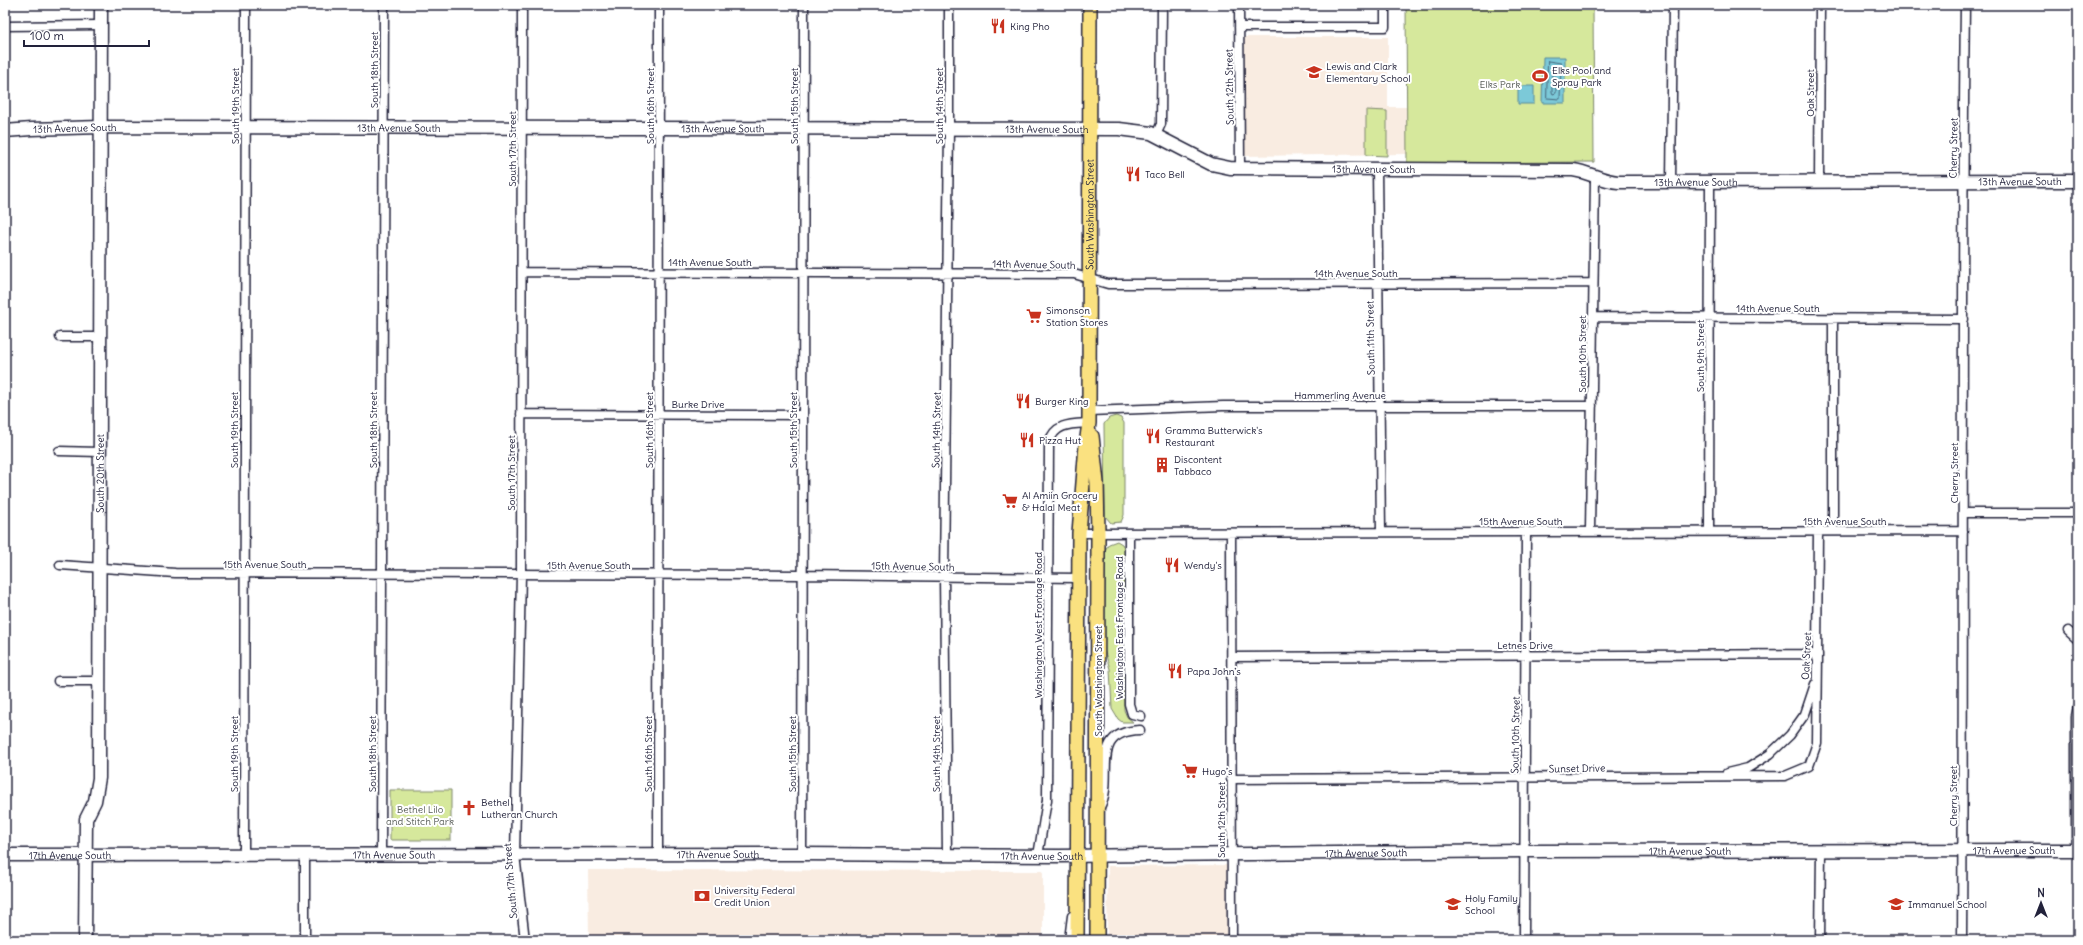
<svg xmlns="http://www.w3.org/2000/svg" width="2083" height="945" viewBox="0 0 2083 945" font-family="Delius,sans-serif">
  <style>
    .built { fill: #f9ece1 }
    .green { fill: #d6e89c; stroke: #7c856c }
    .water { fill: #7bc9d8; stroke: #578699 }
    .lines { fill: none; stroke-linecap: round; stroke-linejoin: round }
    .shore { stroke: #46657a; stroke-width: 1 }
    .street-casing { stroke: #22223b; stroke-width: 11 }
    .secondary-casing { stroke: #22223b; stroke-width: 15 }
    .primary-casing { stroke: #22223b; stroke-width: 16 }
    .street { stroke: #fff; stroke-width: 8 }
    .secondary { stroke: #fff; stroke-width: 12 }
    .primary { stroke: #fae180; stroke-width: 13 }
    .labels { text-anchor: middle; stroke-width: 4; stroke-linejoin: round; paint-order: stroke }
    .poi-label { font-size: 10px; fill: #22223b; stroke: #fff; text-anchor: start }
    .street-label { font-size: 10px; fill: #22223b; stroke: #fff }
    .park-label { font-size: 10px; fill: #585d58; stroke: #fff }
  </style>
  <rect width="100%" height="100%" fill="#fff"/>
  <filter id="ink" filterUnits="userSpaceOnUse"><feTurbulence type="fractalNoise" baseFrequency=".025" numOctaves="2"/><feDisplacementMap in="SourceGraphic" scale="8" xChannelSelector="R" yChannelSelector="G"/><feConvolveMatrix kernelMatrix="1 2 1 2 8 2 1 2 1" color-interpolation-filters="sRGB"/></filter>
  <g filter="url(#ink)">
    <!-- built -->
    <path class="built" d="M1239 37H1388V107H1490L1488 153 1240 156Z
      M1228 865V940H1107L1108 866Z
      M588 870 1043 871V940H589Z"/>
    <!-- green -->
    <path class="green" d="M1406 5H1593L1594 162 1407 163Z
      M1366 110 1387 111V156L1366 155Z
      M1116 416 1121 418 1124 423V515L1121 522 1111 523 1105 516 1104 424 1109 418Z
      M1117 541 1122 544 1125 549 1124 710 1127 717 1133 722H1122L1118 719 1112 709 1110 669 1104 649 1105 550 1109 544Z
      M390 790H451V840H390Z"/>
    <!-- water -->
    <path class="water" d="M1543 57H1565V103H1542Z
      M1518 86H1534V104H1518Z"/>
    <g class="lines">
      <!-- shore -->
      <path class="shore" d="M1548 61 1561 63 1560 99 1547 98Z
        M1555 66 1556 93 1553 94 1552 92V68Z"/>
      <defs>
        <path id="street" d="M522 5 521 574 515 855 525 940
          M1239 5 1240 168
          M5 26 101 25
          M1239 27H1385V5
          M1156 135 1161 124 1162 5
          M1377 168 1381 532
          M1671 181 1673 5
          M1819 182 1820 5
          M522 272 1074 274 1108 284 1592 283
          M1592 317 1964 319
          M60 337H100
          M1089 411 1223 406H1592
          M521 414 803 415
          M59 451 99 452
          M1964 513H2078
          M1590 531 1595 177
          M1709 531 1710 181
          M1833 531V318
          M1079 533 1963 531
          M1129 533V704L1132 714 1141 716
          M1231 533 1232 940
          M60 565 175 573 802 575 1079 578
          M2068 631 2078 640
          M1817 658 1818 531
          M58 681H99
          M1727 773 1748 768 1770 754 1790 735 1805 714 1815 684
          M1231 779 1785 776 1809 766 1817 743 1818 654 1232 657
          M1100 807C1116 778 1087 732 1140 730
          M2076 850V716L2078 706
          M244 854 246 5
          M305 854V940
          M381 854 384 5
          M802 854 804 5
          M658 855 659 5
          M947 855 944 576 949 128V5
          M1038 856 1047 800 1049 443C1054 423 1072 424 1089 423
          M1069 940 1072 916
          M1524 940 1526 531
          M1820 940 1821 851
          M1962 940C1964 628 1961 317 1965 5"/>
        <g id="secondary">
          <path id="s1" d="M5 131 31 129 101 127 1119 129 1151 133 1211 164 1230 168 1573 170C1589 172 1602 181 1618 182L2078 181"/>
          <path id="s2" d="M5 855 802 854 1059 856 1524 851 2078 850"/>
          <path id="s3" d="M85 940 86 819 95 801 99 778 101 5"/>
        </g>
        <g id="primary">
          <path d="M1092 436 1097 483 1098 533 1097 940"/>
          <path id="s4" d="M1077 940 1079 533 1086 445 1089 423 1090 5"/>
        </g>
      </defs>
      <!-- street casing -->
      <use href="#street" class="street-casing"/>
      <!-- secondary casing -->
      <use href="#secondary" class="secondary-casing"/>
      <!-- primary casing -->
      <use href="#primary" class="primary-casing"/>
      <!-- street -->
      <use href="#street" class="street"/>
      <!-- secondary -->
      <use href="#secondary" class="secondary"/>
      <!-- primary -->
      <use href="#primary" class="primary"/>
    </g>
  </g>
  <!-- icons -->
  <defs>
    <symbol id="restaurant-bare" viewBox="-9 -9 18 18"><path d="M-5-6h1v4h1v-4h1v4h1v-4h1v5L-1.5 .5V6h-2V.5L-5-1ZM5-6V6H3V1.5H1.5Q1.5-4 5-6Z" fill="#c8321e" stroke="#fff" stroke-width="2.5" paint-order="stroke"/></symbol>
    <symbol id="school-bare" viewBox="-9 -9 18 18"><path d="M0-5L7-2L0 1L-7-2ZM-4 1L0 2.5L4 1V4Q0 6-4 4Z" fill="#c8321e" stroke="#fff" stroke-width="2.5" paint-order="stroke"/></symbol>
    <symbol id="stadium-bare" viewBox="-9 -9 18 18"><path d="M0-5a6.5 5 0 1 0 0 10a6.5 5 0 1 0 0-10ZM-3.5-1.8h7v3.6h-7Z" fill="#c8321e" stroke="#fff" stroke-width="2.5" paint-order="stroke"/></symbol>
    <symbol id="supermarket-bare" viewBox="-9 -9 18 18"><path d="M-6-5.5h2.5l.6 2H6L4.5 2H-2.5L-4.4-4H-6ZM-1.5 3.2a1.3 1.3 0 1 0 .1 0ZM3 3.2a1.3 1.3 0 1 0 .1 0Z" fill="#c8321e" stroke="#fff" stroke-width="2.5" paint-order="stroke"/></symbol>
    <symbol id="building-bare" viewBox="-9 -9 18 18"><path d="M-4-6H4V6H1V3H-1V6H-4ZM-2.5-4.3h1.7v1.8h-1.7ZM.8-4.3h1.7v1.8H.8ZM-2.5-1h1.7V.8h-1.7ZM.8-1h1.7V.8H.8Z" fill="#c8321e" stroke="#fff" stroke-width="2.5" paint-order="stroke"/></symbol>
    <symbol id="church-bare" viewBox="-9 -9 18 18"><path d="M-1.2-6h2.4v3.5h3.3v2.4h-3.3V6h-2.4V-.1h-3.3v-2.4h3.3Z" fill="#c8321e" stroke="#fff" stroke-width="2.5" paint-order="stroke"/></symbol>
    <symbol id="bank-bare" viewBox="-9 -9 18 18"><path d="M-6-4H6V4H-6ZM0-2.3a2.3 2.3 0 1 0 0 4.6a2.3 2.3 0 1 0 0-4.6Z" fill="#c8321e" stroke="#fff" stroke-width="2.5" paint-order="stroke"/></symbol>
  </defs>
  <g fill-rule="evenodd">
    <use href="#restaurant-bare" x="987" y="15" width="22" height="22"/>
    <use href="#school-bare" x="1303" y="61" width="22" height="22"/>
    <use href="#stadium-bare" x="1529" y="65" width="22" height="22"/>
    <use href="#restaurant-bare" x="1122" y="163" width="22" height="22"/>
    <use href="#supermarket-bare" x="1023" y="305" width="22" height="22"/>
    <use href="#restaurant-bare" x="1012" y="390" width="22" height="22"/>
    <use href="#restaurant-bare" x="1142" y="425" width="22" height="22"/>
    <use href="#restaurant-bare" x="1016" y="429" width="22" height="22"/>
    <use href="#building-bare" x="1151" y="454" width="22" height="22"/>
    <use href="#supermarket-bare" x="999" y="490" width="22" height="22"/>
    <use href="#restaurant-bare" x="1161" y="554" width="22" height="22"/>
    <use href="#restaurant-bare" x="1164" y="660" width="22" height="22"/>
    <use href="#supermarket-bare" x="1179" y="760" width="22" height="22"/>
    <use href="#church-bare" x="458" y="797" width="22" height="22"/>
    <use href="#bank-bare" x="691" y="885" width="22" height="22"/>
    <use href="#school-bare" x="1442" y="893" width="22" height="22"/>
    <use href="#school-bare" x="1885" y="893" width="22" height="22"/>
  </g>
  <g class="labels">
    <!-- poi labels -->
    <g class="poi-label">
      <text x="1010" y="30">King Pho</text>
      <text x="1326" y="70">Lewis and Clark<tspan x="1326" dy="12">Elementary School</tspan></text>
      <text x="1552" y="74">Elks Pool and<tspan x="1552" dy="12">Spray Park</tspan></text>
      <text x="1145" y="178">Taco Bell</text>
      <text x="1046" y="314">Simonson<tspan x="1046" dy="12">Station Stores</tspan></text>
      <text x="1035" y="405">Burger King</text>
      <text x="1165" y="434">Gramma Butterwick's<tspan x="1165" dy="12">Restaurant</tspan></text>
      <text x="1039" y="444">Pizza Hut</text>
      <text x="1174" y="463">Discontent<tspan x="1174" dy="12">Tabbaco</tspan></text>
      <text x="1022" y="499">Al Amiin Grocery<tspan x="1022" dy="12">&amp; Halal Meat</tspan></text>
      <text x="1184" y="569">Wendy's</text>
      <text x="1187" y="675">Papa John's</text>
      <text x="1202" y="775">Hugo's</text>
      <text x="481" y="806">Bethel<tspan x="481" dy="12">Lutheran Church</tspan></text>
      <text x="714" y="894">University Federal<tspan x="714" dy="12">Credit Union</tspan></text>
      <text x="1465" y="902">Holy Family<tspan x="1465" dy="12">School</tspan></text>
      <text x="1908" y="908">Immanuel School</text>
    </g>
    <!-- street labels -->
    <g class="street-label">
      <text transform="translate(374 70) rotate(-90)" y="4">South 18th Street</text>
      <text transform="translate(1229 87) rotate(-91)" y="4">South 12th Street</text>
      <text transform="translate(1810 93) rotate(-90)" y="4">Oak Street</text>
      <text transform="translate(235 106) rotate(-90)" y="4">South 19th Street</text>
      <text transform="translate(650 106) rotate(-90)" y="4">South 16th Street</text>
      <text transform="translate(794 106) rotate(-90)" y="4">South 15th Street</text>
      <text transform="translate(939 106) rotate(-90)" y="4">South 14th Street</text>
      <text dy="4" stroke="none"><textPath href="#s1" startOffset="394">13th Avenue South</textPath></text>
      <text dy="4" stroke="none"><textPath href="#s1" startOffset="70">13th Avenue South</textPath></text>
      <text dy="4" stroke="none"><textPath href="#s1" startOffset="718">13th Avenue South</textPath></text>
      <text dy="4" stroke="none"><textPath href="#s1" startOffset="1042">13th Avenue South</textPath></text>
      <text transform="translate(1953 148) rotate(-89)" y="4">Cherry Street</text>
      <text transform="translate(512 149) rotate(-90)" y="4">South 17th Street</text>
      <text dy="4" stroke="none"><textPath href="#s1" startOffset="1377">13th Avenue South</textPath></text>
      <text dy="4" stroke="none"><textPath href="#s1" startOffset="1701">13th Avenue South</textPath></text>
      <text dy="4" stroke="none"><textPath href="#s1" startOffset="2025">13th Avenue South</textPath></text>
      <text dy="4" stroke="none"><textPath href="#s4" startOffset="726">South Washington Street</textPath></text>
      <text x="710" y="266">14th Avenue South</text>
      <text transform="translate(1034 264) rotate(1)" y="4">14th Avenue South</text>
      <text x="1356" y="277">14th Avenue South</text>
      <text x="1778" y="312">14th Avenue South</text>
      <text transform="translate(1370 338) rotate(-91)" y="4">South 11th Street</text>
      <text transform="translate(1582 354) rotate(-90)" y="4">South 10th Street</text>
      <text transform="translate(1700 356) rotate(-90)" y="4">South 9th Street</text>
      <text x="1340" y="399">Hammerling Avenue</text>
      <text x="698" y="408">Burke Drive</text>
      <text transform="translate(234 430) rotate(-90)" y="4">South 19th Street</text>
      <text transform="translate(373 430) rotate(-90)" y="4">South 18th Street</text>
      <text transform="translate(649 430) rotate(-90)" y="4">South 16th Street</text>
      <text transform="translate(793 430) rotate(-90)" y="4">South 15th Street</text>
      <text transform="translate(936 430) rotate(-89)" y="4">South 14th Street</text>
      <text transform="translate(511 473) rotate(-90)" y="4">South 17th Street</text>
      <text transform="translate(1954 473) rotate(-90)" y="4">Cherry Street</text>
      <text dy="4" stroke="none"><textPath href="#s3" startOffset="469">South 20th Street</textPath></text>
      <text x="1521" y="525">15th Avenue South</text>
      <text x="1845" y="525">15th Avenue South</text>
      <text x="265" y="568">15th Avenue South</text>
      <text x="589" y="569">15th Avenue South</text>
      <text transform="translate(913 566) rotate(1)" y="4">15th Avenue South</text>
      <text transform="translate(1038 625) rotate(-90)" y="4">Washington West Frontage Road</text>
      <text transform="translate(1119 628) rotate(-90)" y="4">Washington East Frontage Road</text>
      <text x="1525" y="649">Letnes Drive</text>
      <text transform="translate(1806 656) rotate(-87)" y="4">Oak Street</text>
      <text transform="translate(1098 681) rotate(-90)" y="4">South Washington Street</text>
      <text transform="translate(1515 735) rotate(-89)" y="4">South 10th Street</text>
      <text transform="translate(234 754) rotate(-90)" y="4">South 19th Street</text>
      <text transform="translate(372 754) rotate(-90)" y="4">South 18th Street</text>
      <text transform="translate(648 754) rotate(-90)" y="4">South 16th Street</text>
      <text transform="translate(792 754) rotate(-90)" y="4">South 15th Street</text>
      <text transform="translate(936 754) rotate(-90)" y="4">South 14th Street</text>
      <text transform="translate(1577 768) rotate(-1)" y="4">Sunset Drive</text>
      <text transform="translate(1953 796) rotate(-90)" y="4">Cherry Street</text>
      <text transform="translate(1221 820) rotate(-90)" y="4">South 12th Street</text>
      <text dy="4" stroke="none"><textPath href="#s2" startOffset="2009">17th Avenue South</textPath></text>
      <text dy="4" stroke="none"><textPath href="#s2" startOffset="1685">17th Avenue South</textPath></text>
      <text dy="4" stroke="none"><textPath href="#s2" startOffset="1361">17th Avenue South</textPath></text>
      <text dy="4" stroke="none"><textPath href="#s2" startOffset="389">17th Avenue South</textPath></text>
      <text dy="4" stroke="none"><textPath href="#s2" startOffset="65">17th Avenue South</textPath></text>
      <text dy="4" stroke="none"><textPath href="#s2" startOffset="713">17th Avenue South</textPath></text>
      <text dy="4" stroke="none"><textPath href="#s2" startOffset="1037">17th Avenue South</textPath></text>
      <text transform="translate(510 881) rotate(-95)" y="4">South 17th Street</text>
    </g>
    <!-- park labels -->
    <g class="park-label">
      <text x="1500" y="88">Elks Park</text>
      <text x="420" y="813">Bethel Lilo<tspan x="420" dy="12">and Stitch Park</tspan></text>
    </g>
  </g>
  <!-- margin -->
  <rect width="2083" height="945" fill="none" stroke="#fff" stroke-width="20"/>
  <rect x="10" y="10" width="2063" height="925" fill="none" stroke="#22223b" stroke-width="1.5" filter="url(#ink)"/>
  <!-- north arrow -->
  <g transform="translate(2041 903)" stroke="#ffffff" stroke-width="3" paint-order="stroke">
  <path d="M0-3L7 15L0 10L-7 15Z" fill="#22223b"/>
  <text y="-6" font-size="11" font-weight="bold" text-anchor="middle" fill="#22223b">N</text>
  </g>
  <!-- scale -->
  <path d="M24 40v6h125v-6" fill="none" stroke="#22223b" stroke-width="2"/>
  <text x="30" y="40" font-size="12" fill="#22223b" stroke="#ffffff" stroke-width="3" paint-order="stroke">100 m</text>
</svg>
